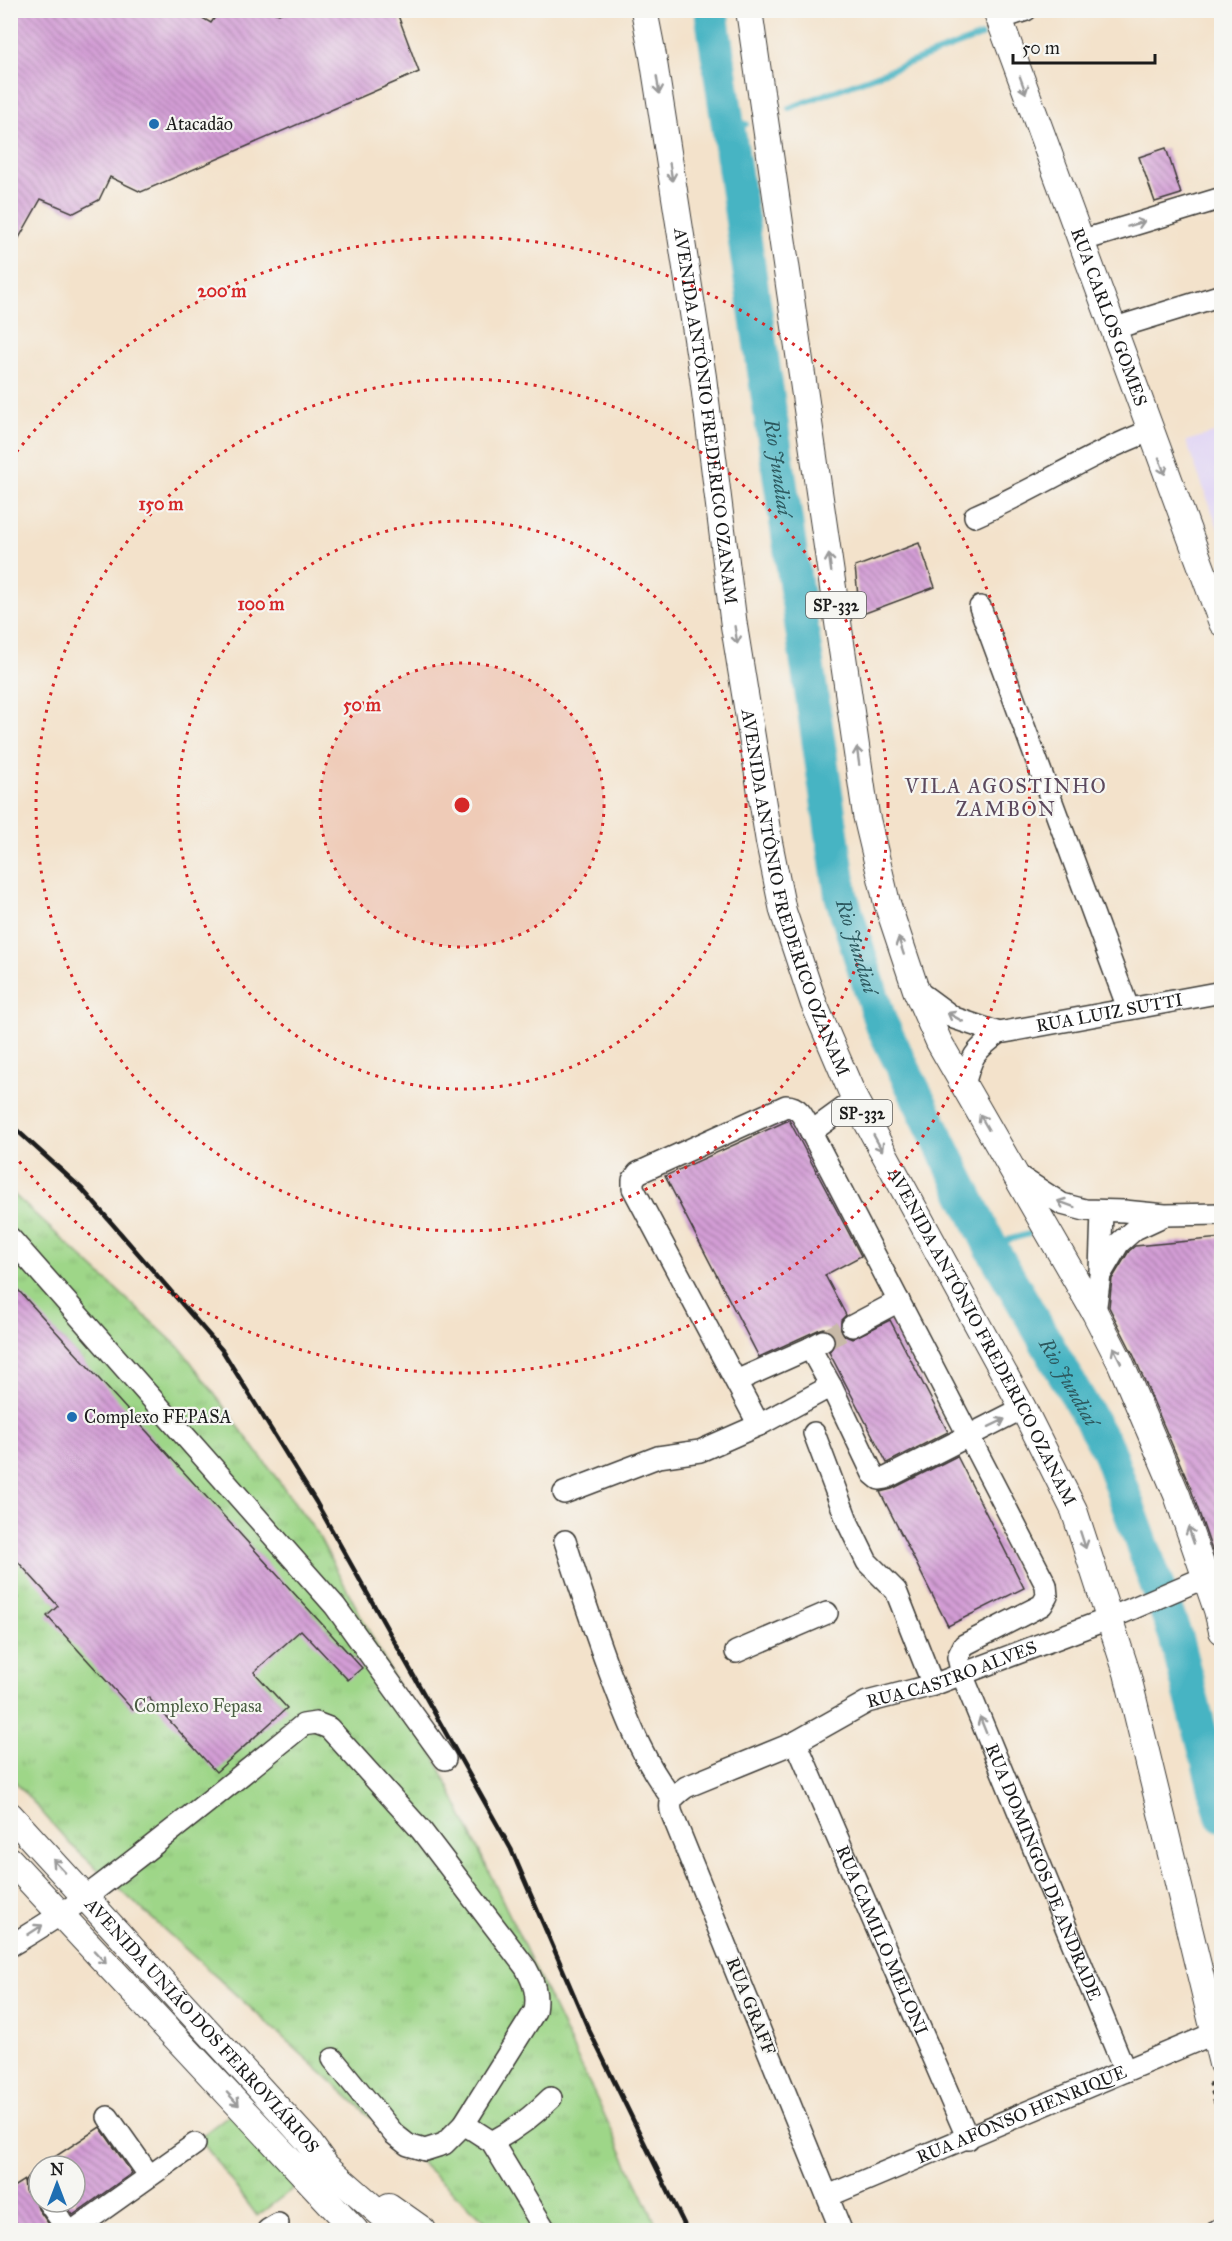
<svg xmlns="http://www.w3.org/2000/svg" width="1232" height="2241" viewBox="0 0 1232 2241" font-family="'IM FELL Great Primer',serif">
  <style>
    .built { fill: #e0d4f4 }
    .park { fill: url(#park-tufts); stroke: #5d7952; stroke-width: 1.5 }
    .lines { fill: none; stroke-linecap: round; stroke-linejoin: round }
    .stream { stroke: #47b4c3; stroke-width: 6 }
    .river { stroke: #47b4c3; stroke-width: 34 }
    .building { fill: url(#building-back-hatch) }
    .minor-tunnel { stroke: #c8baa8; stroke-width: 21; stroke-dasharray: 21 10; stroke-linecap: butt }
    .minor-casing { stroke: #3c3a36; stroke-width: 24 }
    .major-casing { stroke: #3c3a36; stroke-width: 28 }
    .path { stroke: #3c3a36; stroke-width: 4; stroke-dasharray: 4.5 4.5; stroke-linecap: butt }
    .minor { stroke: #fff; stroke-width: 21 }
    .major { stroke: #fff; stroke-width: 26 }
    .rail { stroke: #1c1c1c; stroke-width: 4.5 }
    .oneway { stroke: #999 }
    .ring { fill: none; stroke: #d62828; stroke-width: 3; stroke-dasharray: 3 6 }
    .poi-dot { fill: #1f6fb2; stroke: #f6f6f2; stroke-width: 2 }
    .labels { text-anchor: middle; stroke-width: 4.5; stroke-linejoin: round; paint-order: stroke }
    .shield { fill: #f6f6f2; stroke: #5d5d5c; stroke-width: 1.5 }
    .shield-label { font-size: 16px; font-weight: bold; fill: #1c1c1c }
    .poi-label { font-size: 18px; fill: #1c1c1c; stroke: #f6f6f2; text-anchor: start }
    .street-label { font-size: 18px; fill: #1c1c1c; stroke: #f6f6f2 }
    .park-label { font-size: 18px; fill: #4a5d42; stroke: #f6f6f2 }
    .water-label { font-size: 20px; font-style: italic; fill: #2d595f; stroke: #f6f6f2 }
    .neighbourhood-label { font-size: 20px; letter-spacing: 1.5px; fill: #5c495d; stroke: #f6f6f2 }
    .centre { fill: #d62828; stroke: #f6f6f2; stroke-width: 3 }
    .ring-label { font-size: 18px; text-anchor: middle; font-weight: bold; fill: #d62828; stroke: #f6f6f2; stroke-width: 4.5; stroke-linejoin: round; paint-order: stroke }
  </style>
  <defs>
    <pattern id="park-tufts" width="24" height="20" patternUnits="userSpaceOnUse" patternTransform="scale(1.5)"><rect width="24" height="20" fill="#9ed688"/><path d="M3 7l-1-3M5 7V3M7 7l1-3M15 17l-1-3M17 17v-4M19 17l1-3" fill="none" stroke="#88b775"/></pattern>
    <pattern id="building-back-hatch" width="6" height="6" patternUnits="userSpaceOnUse" patternTransform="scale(1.5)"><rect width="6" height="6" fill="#d39dd5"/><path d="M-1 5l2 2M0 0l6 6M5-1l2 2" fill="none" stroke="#aa7fac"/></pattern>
  </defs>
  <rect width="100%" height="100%" fill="#f6f6f2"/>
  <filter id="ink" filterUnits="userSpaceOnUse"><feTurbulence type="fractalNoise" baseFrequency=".0167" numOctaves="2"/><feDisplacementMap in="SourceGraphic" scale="12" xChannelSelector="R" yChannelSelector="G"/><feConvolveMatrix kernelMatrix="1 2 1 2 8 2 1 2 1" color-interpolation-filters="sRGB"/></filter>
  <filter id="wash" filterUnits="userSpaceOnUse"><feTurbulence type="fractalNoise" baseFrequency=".008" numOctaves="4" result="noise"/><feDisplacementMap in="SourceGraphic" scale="24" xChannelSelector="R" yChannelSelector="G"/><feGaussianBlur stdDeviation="1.35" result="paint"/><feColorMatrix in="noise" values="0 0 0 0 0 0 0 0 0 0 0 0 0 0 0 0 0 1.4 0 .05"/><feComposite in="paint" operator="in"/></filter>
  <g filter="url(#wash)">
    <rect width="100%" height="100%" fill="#f3e2cb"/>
    <!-- built -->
    <path class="built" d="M1221 431H1222L1221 536 1186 441Z"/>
    <!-- park -->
    <path class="park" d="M10 1191 182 1350 317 1533 425 1737 659 2230H495L70 1844 11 1777Z
      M235 2110 299 2184 257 2216 199 2138Z"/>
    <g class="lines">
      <!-- stream -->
      <path class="stream" d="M789 108 981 36
        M728 131 746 124
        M990 1245 1029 1234"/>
      <!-- river -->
      <path class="river" id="s1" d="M711 10 841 895 880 1021 990 1245 1107 1448 1175 1635 1222 1815"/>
    </g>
    <g id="blocks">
      <!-- building -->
      <path class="building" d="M10 10H189L211 23 220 10H267L279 14 287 10H396L419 72 141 192 110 177 99 200 74 213 41 199 10 254Z
        M1166 148 1181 194 1155 202 1139 157Z
        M919 543 935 587 860 615 855 567Z
        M789 1120 861 1256 825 1275 846 1315 841 1320V1331L845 1336 852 1339 890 1320 948 1432 887 1463 829 1352 836 1342 834 1334 824 1328 818 1330 759 1357 665 1176Z
        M1221 1238V1558L1215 1559 1191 1489 1134 1356 1109 1307 1112 1279 1129 1251 1135 1246Z
        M10 1281 362 1668 348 1680 301 1630 254 1672 287 1708 216 1772 148 1697 133 1710 47 1616 58 1606 10 1553Z
        M957 1456 1024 1588 948 1626 880 1492 892 1489Z
        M100 2127 132 2173 73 2215 64 2202H75V2166H41Z
        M24 2180 25 2191 36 2201 38 2209 53 2230H21L10 2214V2189Z"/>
    </g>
  </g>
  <g filter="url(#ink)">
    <use href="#blocks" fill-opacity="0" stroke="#3c3a36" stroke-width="1.5"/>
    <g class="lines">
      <!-- minor-tunnel -->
      <path class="minor-tunnel" d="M823 1341 852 1326"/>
      <defs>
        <g id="minor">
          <path d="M999 19 1026 10"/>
          <path d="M1080 241 1222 198"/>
          <path d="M1112 329 1222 295"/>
          <path d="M975 516C1035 490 1089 454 1150 431"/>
          <path d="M980 607 1128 1008"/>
          <path d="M916 990 954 1018 999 1033"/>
          <path id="s2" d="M964 1086C971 1057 974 1051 999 1033L1222 992"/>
          <path d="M811 1132 855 1100"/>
          <path d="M1014 1173 1062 1204 1085 1210 1124 1211 1165 1215 1222 1214"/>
          <path d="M10 1238 335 1606 445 1759"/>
          <path d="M1100 1271 1102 1211"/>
          <path d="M1095 1313 1100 1275 1119 1243 1135 1229 1163 1216"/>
          <path d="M852 1326 899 1301"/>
          <path d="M823 1341 810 1348 831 1386"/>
          <path d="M736 1381 810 1348"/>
          <path id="s3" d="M759 1425 633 1188V1180L638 1173 786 1106C801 1106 805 1121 811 1132L1046 1585 1047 1596 1042 1605 964 1645 958 1657 962 1674 1125 2071"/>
          <path d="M814 1433 848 1523 867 1562 896 1591 933 1685"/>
          <path d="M564 1493 658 1457 700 1451 759 1425 831 1386 873 1474 879 1479 886 1478 1023 1408"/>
          <path d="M565 1541C581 1591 597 1640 616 1689 631 1728 646 1765 672 1798"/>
          <path d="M736 1652 827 1613"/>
          <path id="s4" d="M796 1742 968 2139"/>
          <path d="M10 1946C36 1930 63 1914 87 1896 160 1841 232 1783 303 1725L316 1723 329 1728 421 1830 526 1968C534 1983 538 1994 535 2011L464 2124 444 2144 425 2150 408 2145 394 2134 333 2059"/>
          <path d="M108 2117 149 2175"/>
          <path d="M464 2124 492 2142 545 2230"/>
          <path d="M492 2142C515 2130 533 2116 551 2098"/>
          <path d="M36 2184 39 2189"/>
          <path id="s5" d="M828 2196 1215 2033"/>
          <path d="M48 2202 68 2230"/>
          <path d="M74 2230 195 2144"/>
          <path d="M268 2230 278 2224"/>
          <path id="s6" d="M841 2230 672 1814C667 1800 676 1795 686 1787L796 1742 867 1702 933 1685 1108 1619 1222 1570"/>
          <path d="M1218 2230H1219"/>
        </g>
        <g id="major">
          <path id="s7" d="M644 10 653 56 703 377 734 626 769 842 783 911 814 1004 855 1100 1023 1408 1074 1510 1127 1673 1222 2064"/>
          <path d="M749 10 866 815 887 903 916 990 939 1042 1095 1313 1120 1362 1177 1495 1217 1610 1222 1631"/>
          <path id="s8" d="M996 10 1222 623"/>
          <path id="s9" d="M10 1815 308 2141 326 2166 399 2230"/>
          <path d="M10 1860 355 2230"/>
          <path d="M389 2206 423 2230"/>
        </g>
      </defs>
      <!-- minor casing -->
      <use href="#minor" class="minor-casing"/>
      <!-- major casing -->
      <use href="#major" class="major-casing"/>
      <!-- path -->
      <path class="path" d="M1210 2082 1222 2131"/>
      <!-- minor -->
      <use href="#minor" class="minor"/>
      <!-- major -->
      <use href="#major" class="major"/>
      <!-- rail -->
      <path class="rail" d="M10 1124 82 1189 222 1350 316 1502 511 1849 588 2028 687 2230
        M10 1592 16 1598"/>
    </g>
    <!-- one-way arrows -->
    <defs><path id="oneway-shaft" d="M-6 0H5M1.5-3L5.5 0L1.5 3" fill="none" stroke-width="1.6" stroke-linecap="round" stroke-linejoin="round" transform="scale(1.5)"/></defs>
    <g class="oneway">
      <use href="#oneway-shaft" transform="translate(658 85) rotate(81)"/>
      <use href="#oneway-shaft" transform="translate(1023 85) rotate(70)"/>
      <use href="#oneway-shaft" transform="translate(671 172) rotate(81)"/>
      <use href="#oneway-shaft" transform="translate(1136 224) rotate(-17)"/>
      <use href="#oneway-shaft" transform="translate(1162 466) rotate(70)"/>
      <use href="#oneway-shaft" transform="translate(830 563) rotate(-98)"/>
      <use href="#oneway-shaft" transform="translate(736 635) rotate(81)"/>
      <use href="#oneway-shaft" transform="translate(858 756) rotate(-98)"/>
      <use href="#oneway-shaft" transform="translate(901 946) rotate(-108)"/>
      <use href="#oneway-shaft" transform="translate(955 1017) rotate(-151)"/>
      <use href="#oneway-shaft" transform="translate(984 1122) rotate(-120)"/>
      <use href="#oneway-shaft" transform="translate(878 1143) rotate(61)"/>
      <use href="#oneway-shaft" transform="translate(1066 1204) rotate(-159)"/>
      <use href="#oneway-shaft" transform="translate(1117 1355) rotate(-116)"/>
      <use href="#oneway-shaft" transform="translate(997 1423) rotate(-26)"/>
      <use href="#oneway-shaft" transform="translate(1191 1535) rotate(-109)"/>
      <use href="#oneway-shaft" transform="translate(1083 1540) rotate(72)"/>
      <use href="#oneway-shaft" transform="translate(983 1725) rotate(-112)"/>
      <use href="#oneway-shaft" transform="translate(59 1866) rotate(-133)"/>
      <use href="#oneway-shaft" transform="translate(35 1930) rotate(-33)"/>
      <use href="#oneway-shaft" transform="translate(100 1957) rotate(47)"/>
      <use href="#oneway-shaft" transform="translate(233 2099) rotate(47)"/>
    </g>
  </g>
  <!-- distance rings -->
  <circle cx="462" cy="805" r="142" fill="#d62828" fill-opacity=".12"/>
  <g class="ring">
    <circle cx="462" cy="805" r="142"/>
    <circle cx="462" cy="805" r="284"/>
    <circle cx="462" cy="805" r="426"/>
    <path d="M11 459A568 568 0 1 1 11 1151"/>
  </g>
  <!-- markers -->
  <g class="poi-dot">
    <circle cx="154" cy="124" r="6"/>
    <circle cx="72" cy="1417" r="6"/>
  </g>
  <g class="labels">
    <!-- shield labels -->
    <g class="shield">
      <rect x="806" y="592" width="60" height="26" rx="4.5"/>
      <rect x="832" y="1100" width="60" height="26" rx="4.5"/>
    </g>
    <g class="shield-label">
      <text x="836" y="611">SP-332</text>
      <text x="862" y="1119">SP-332</text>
    </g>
    <!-- poi labels -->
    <g class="poi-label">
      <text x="166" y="130">Atacadão</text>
      <text x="84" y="1423">Complexo FEPASA</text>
    </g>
    <!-- street labels -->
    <g class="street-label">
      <text dy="6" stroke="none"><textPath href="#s8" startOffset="327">RUA CARLOS GOMES</textPath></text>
      <text dy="6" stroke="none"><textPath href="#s7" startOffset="411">AVENIDA ANTÔNIO FREDERICO OZANAM</textPath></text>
      <text dy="6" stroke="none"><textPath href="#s7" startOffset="897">AVENIDA ANTÔNIO FREDERICO OZANAM</textPath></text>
      <text dy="6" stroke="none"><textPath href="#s2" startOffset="178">RUA LUIZ SUTTI</textPath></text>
      <text dy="6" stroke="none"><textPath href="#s7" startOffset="1383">AVENIDA ANTÔNIO FREDERICO OZANAM</textPath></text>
      <text dy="6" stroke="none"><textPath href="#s6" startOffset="772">RUA CASTRO ALVES</textPath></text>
      <text dy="6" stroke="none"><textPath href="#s3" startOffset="1350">RUA DOMINGOS DE ANDRADE</textPath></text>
      <text dy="6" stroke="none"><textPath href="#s4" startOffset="216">RUA CAMILO MELONI</textPath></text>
      <text transform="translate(751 2006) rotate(68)" y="6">RUA GRAFF</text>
      <text dy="6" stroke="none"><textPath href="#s9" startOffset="285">AVENIDA UNIÃO DOS FERROVIÁRIOS</textPath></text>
      <text dy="6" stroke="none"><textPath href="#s5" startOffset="210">RUA AFONSO HENRIQUE</textPath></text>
    </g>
    <!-- park labels -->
    <g class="park-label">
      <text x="198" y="1712">Complexo Fepasa</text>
    </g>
    <!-- water labels -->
    <g class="water-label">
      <text dy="7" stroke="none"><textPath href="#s1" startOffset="462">Rio Jundiaí</textPath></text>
      <text dy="7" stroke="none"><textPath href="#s1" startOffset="948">Rio Jundiaí</textPath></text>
      <text dy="7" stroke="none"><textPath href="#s1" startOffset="1434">Rio Jundiaí</textPath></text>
    </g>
    <!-- neighbourhood labels -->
    <g class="neighbourhood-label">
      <text x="1006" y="793">VILA AGOSTINHO<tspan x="1006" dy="23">ZAMBON</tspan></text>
    </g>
  </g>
  <circle cx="462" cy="805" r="9" class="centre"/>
  <g class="ring-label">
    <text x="222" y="297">200 m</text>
    <text x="161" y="510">150 m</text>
    <text x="261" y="610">100 m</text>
    <text x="362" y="711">50 m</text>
  </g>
  <!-- margin -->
  <rect width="1232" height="2241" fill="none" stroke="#f6f6f2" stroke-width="36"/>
  <!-- north arrow -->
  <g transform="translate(57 2184)"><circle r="28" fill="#f6f6f2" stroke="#9f9f9c" stroke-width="1.5"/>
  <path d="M0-4.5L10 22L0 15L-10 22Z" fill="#1f6fb2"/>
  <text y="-9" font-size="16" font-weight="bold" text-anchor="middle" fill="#1c1c1c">N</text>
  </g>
  <!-- scale -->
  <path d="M1013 54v9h142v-9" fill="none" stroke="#1c1c1c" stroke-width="3"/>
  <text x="1022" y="54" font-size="18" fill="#1c1c1c" stroke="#f6f6f2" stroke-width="4.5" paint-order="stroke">50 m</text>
</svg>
